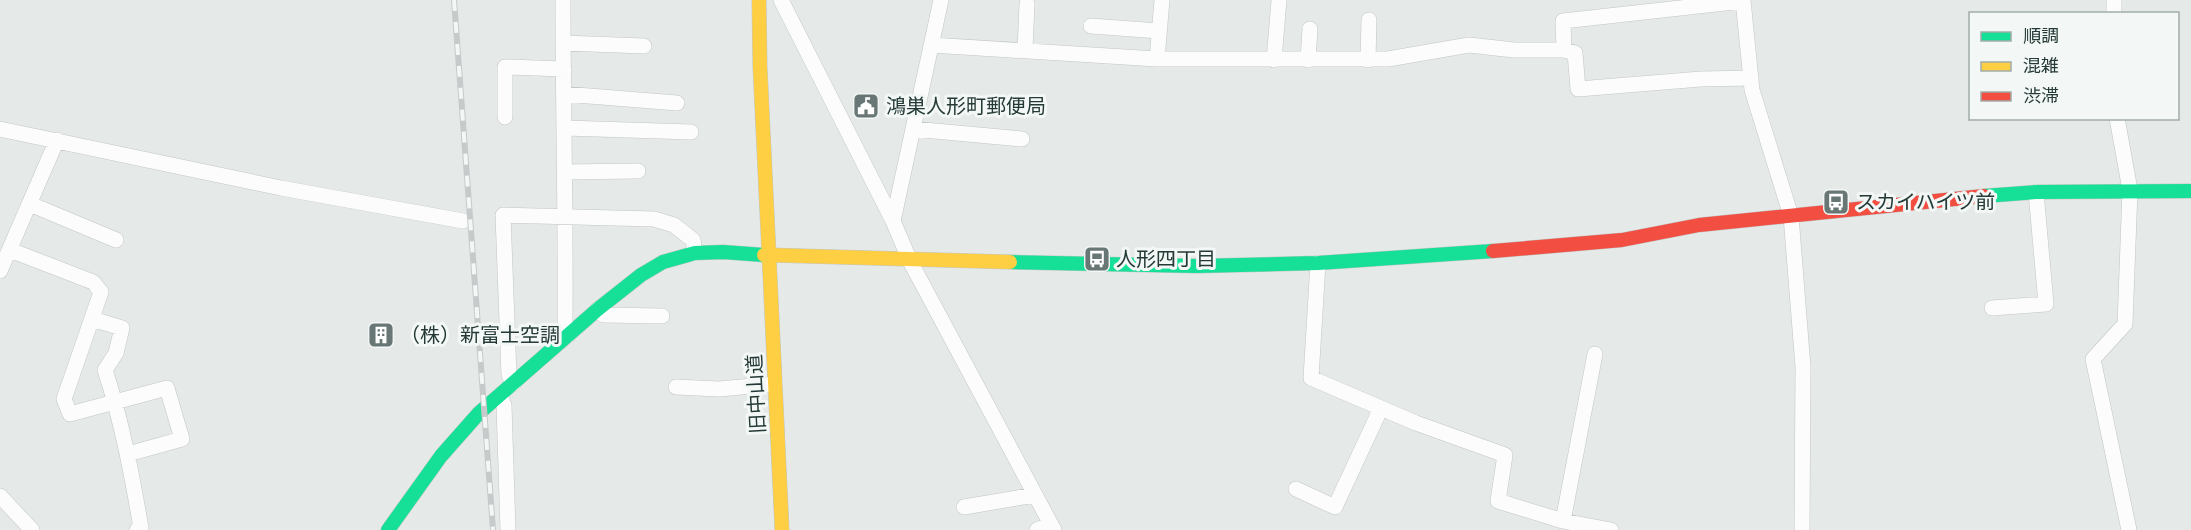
<svg xmlns="http://www.w3.org/2000/svg" width="2191" height="530" viewBox="0 0 2191 530" font-family="'Archivo Narrow','Noto Sans JP',sans-serif">
  <style>
    .lines { fill: none; stroke-linecap: round; stroke-linejoin: round }
    .street-casing { stroke: #c2c6c4; stroke-width: 16 }
    .fast-casing { stroke: #c1c6c5; stroke-width: 15 }
    .slow-casing { stroke: #c1c6c5; stroke-width: 15 }
    .jam-casing { stroke: #c1c6c5; stroke-width: 15 }
    .street { stroke: #fbfcfb; stroke-width: 15 }
    .fast { stroke: #16e098; stroke-width: 14 }
    .slow { stroke: #ffcf43; stroke-width: 14 }
    .jam { stroke: #f24e42; stroke-width: 14 }
    .rail-casing { stroke: #c7caca; stroke-width: 6 }
    .rail { stroke: #f3f8f6; stroke-width: 4; stroke-dasharray: 11; stroke-linecap: butt }
    .labels { text-anchor: middle; stroke-width: 6; stroke-linejoin: round; paint-order: stroke }
    .poi-label { font-size: 20px; fill: #253a37; stroke: #f3f8f6; text-anchor: start }
    .street-label { font-size: 20px; fill: #253a37; stroke: #f3f8f6 }
  </style>
  <rect width="100%" height="100%" fill="#e5e9e7"/>
  <g class="lines">
    <defs>
      <path id="street" d="M563 0C563 110 566 220 565 330L568 335
        M781 0 893 221 910 261 1054 530
        M1743 0 1752 90 1791 216 1803 367 1802 530
        M2114 14V0
        M1091 26 1159 31
        M563 43 644 46
        M931 45 1157 59H1388L1469 45 1514 50H1564L1563 21 1743 1
        M1025 50 1027 4
        M1564 50 1575 53 1578 89 1701 79 1751 78
        M1157 59 1162 0
        M1274 60 1279 0
        M1308 60 1310 29
        M1368 60 1369 20
        M564 94 677 103
        M505 117V67L564 69
        M2117 118 2130 190 2125 324 2093 359 2129 530
        M565 128 691 132
        M0 129 281 188 463 221
        M913 129 1022 139
        M565 172 638 171
        M30 204 116 240
        M893 221 941 0
        M10 250 93 282 101 292 64 399 70 414 167 388 182 439 128 454
        M1318 263 1311 378 1416 423 1505 455 1498 501 1563 521 1611 530
        M0 271 57 140
        M1992 308 2046 304 2036 192
        M598 309 603 315 662 316
        M92 319 122 328 116 353 105 370C122 422 132 475 141 528L137 530
        M513 384 509 375 503 215 654 219 674 225 693 240 695 253
        M676 387 719 389 775 384
        M500 395 504 405 508 530
        M1296 489 1335 507 1381 408
        M0 496 32 530
        M964 507 1035 495
        M1563 521 1595 354
        M1037 530 1051 524"/>
      <path id="fast" d="M1984 196 2036 192 2191 191
        M1010 262 1197 266 1318 263 1493 251
        M388 530 441 456 479 413 598 309 641 275 663 262 695 253 723 252 764 255"/>
      <path id="slow" d="M759 0 760 67 769 255H764
        M782 530 769 255 1010 262"/>
      <path id="jam" d="M1493 251 1622 240 1699 225 1984 196"/>
    </defs>
    <!-- street casing -->
    <use href="#street" class="street-casing"/>
    <!-- fast casing -->
    <use href="#fast" class="fast-casing"/>
    <!-- slow casing -->
    <use href="#slow" class="slow-casing"/>
    <!-- jam casing -->
    <use href="#jam" class="jam-casing"/>
    <!-- street -->
    <use href="#street" class="street"/>
    <!-- fast -->
    <use href="#fast" class="fast"/>
    <!-- slow -->
    <use href="#slow" class="slow"/>
    <!-- jam -->
    <use href="#jam" class="jam"/>
    <defs>
      <path id="rail" d="M454 0 493 530"/>
    </defs>
    <!-- rail casing -->
    <use href="#rail" class="rail-casing"/>
    <!-- rail -->
    <use href="#rail" class="rail"/>
  </g>
  <!-- icons -->
  <defs>
    <symbol id="civic-square" viewBox="-11 -11 22 22"><rect x="-9" y="-9" width="18" height="18" rx="4" fill="#687775" stroke="#f3f8f6"/><path d="M-.6-6.5H3V-4.5H.6V-3L4-1V1h2V6H-6V1h2V-1L-.6-3ZM-1.2 2.5V6h2.4V2.5Z" fill="#fff"/></symbol>
    <symbol id="bus-square" viewBox="-11 -11 22 22"><rect x="-9" y="-9" width="18" height="18" rx="4" fill="#687775" stroke="#f3f8f6"/><path d="M-5-6H5V4H4V6H2V4H-2V6H-4V4H-5ZM-3.5-4V0h7V-4ZM-3.5 1.2v1.5H-2V1.2ZM2 1.2v1.5H3.5V1.2Z" fill="#fff"/></symbol>
    <symbol id="building-square" viewBox="-11 -11 22 22"><rect x="-9" y="-9" width="18" height="18" rx="4" fill="#687775" stroke="#f3f8f6"/><path d="M-4-6H4V6H1V3H-1V6H-4ZM-2.5-4.3h1.7v1.8h-1.7ZM.8-4.3h1.7v1.8H.8ZM-2.5-1h1.7V.8h-1.7ZM.8-1h1.7V.8H.8Z" fill="#fff"/></symbol>
  </defs>
  <g fill-rule="evenodd">
    <use href="#civic-square" x="851" y="91" width="30" height="30"/>
    <use href="#bus-square" x="1821" y="187" width="30" height="30"/>
    <use href="#bus-square" x="1082" y="244" width="30" height="30"/>
    <use href="#building-square" x="366" y="320" width="30" height="30"/>
  </g>
  <g class="labels">
    <!-- poi labels -->
    <g class="poi-label">
      <text x="886" y="113">鴻巣人形町郵便局</text>
      <text x="1856" y="209">スカイハイツ前</text>
      <text x="1116" y="266">人形四丁目</text>
      <text x="400" y="342">（株）新富士空調</text>
    </g>
    <!-- street labels -->
    <g class="street-label">
      <text transform="translate(756 394) rotate(-93)" y="7">旧中山道</text>
    </g>
  </g>
  <!-- legend -->
  <rect x="1969" y="12" width="210" height="108" fill="#f3f8f6" stroke="#a1acaa" stroke-width="1.5"/>
  <rect x="1981" y="32" width="30" height="9" fill="#16e098" stroke="#a1acaa" stroke-width="1.5"/>
  <text x="2023" y="42" font-size="18" fill="#253a37">順調</text>
  <rect x="1981" y="62" width="30" height="9" fill="#ffcf43" stroke="#a1acaa" stroke-width="1.5"/>
  <text x="2023" y="72" font-size="18" fill="#253a37">混雑</text>
  <rect x="1981" y="92" width="30" height="9" fill="#f24e42" stroke="#a1acaa" stroke-width="1.5"/>
  <text x="2023" y="102" font-size="18" fill="#253a37">渋滞</text>
</svg>
